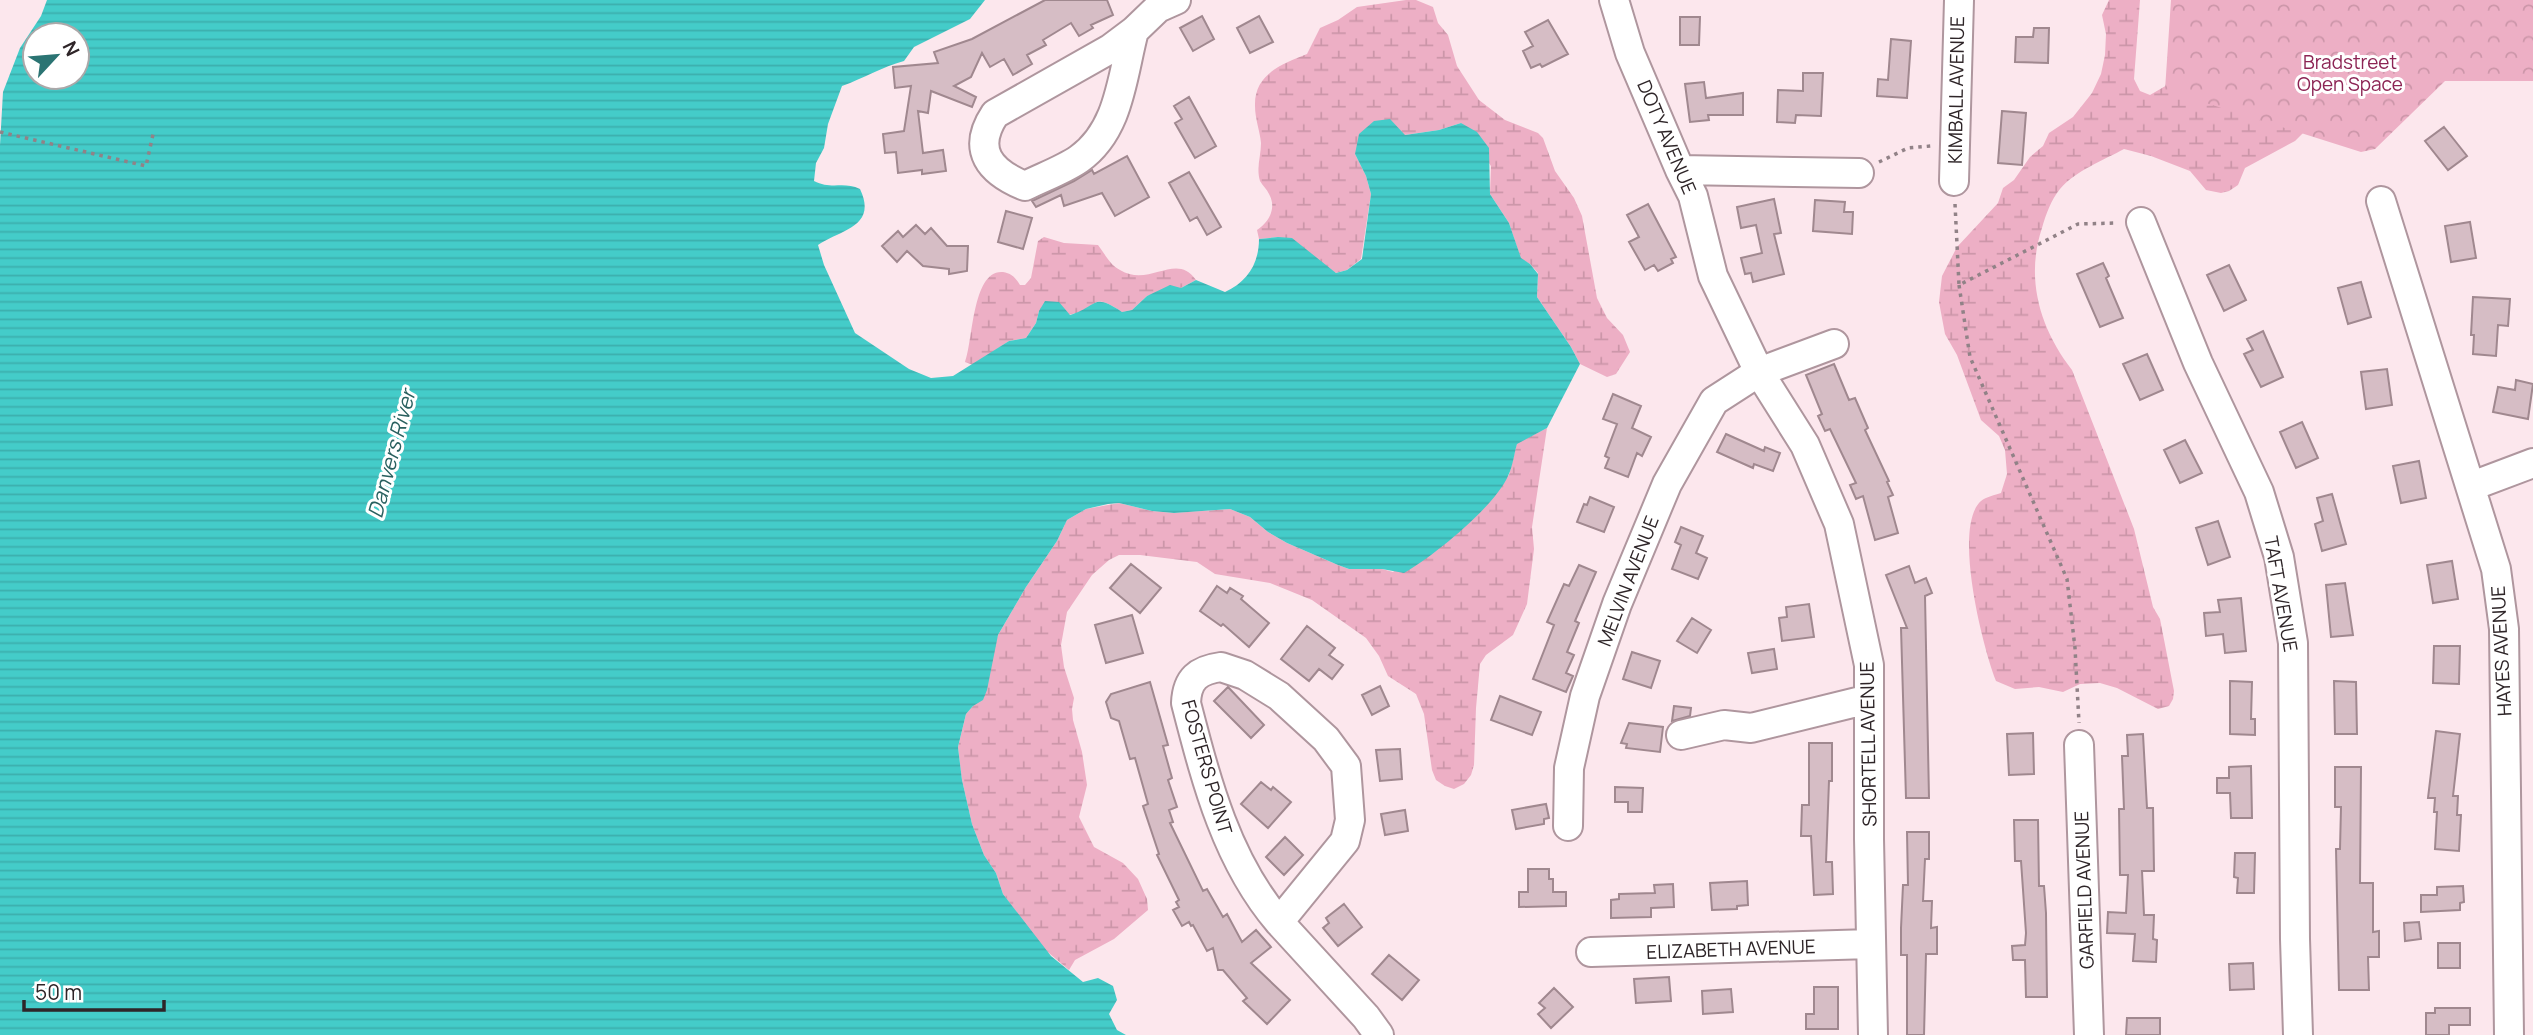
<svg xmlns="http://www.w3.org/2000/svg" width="2533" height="1035" viewBox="0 0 2533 1035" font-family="Manrope,sans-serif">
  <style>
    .wetland { fill: url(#wetland-marsh) }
    .park { fill: url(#park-crowns) }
    .water { fill: url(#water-rules); fill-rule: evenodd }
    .building { fill: #d6bdc5; stroke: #a0888f; stroke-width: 2 }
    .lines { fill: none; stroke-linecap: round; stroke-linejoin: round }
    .minor-casing { stroke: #af969e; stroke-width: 32 }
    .path { stroke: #918287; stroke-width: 3.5; stroke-dasharray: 3.5 5; stroke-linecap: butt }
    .minor { stroke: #fff; stroke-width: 28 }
    .labels { text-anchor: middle; stroke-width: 6; stroke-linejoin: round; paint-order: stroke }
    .park-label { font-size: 19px; fill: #8c2454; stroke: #fff }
    .street-label { font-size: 19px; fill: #2e2528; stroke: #fff }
    .water-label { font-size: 21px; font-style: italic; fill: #29605f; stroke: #fff }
  </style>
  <defs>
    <pattern id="wetland-marsh" width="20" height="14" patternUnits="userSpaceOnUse" patternTransform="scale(1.75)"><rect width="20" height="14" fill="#edafc5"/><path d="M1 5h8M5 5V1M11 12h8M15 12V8" fill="none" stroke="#cc96a9"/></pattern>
    <pattern id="park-crowns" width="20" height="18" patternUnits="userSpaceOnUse" patternTransform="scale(1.75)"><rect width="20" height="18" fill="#edafc5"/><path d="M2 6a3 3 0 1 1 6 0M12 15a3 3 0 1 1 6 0" fill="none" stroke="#cc96a9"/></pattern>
    <pattern id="water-rules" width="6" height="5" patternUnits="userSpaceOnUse" patternTransform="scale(1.75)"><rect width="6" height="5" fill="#44ccc9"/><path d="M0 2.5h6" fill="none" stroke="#3cafad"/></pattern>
  </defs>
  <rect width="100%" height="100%" fill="#fce7ed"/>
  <!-- wetland -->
  <path class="wetland" d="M1406 0H1416L1433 7 1438 23 1448 35 1457 66 1479 100 1505 120 1538 133 1543 138 1555 171 1574 198 1582 216 1597 298 1607 318 1623 335 1630 352 1616 374 1607 377 1580 364 1571 347 1537 297 1538 273 1530 264 1521 259 1509 223 1490 194 1491 166 1461 123 1439 130 1405 135 1355 154 1366 176 1371 194 1361 259 1347 270 1336 273 1278 237 1259 239 1257 230C1269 222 1277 208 1269 194 1267 189 1262 185 1260 181 1256 168 1261 156 1261 143 1260 131 1255 119 1255 106 1254 74 1282 64 1307 54L1320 28 1338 20 1357 7Z
    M2109 0H2140L2134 79 2140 91 2150 95 2186 74 2306 130 2295 141 2245 168 2238 185 2229 191 2221 193 2206 190 2190 171 2151 156 2124 149C2104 160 2075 171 2060 189 2051 200 2046 214 2042 228 2025 279 2040 329 2072 370L2134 529 2153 607 2160 619 2174 691 2173 699 2169 706 2158 709 2117 688 2100 683 2080 684 2063 692 2039 687 2015 689 1996 681C1983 648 1952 527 1981 501 1986 497 1995 495 2001 493L2007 474 2005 450 1999 436 1981 420 1957 355 1945 334 1939 302 1942 276 1957 247 1998 203 2003 188 2014 180 2030 157 2043 146 2049 133 2073 117 2092 93 2101 74 2105 55 2106 34 2102 15Z
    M1044 237 1064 243 1098 245C1105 254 1110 265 1120 270 1150 288 1176 251 1196 280L1181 288 1147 296 1132 310 1122 312C1088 290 1101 309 1072 314 1062 316 1049 312 1039 311L1036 323 1026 338 1009 341 973 365 965 362C973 342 972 269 1003 272 1011 273 1016 278 1020 285H1025L1031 278 1038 241Z
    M1547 428 1532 527 1534 549 1527 604 1513 635 1486 655 1480 664 1476 708 1474 765 1471 775 1464 784 1454 789 1445 786 1436 780 1432 770 1424 714 1416 694 1388 676 1379 656 1366 638 1312 600 1270 583 1215 574 1197 562 1140 555H1119L1109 560 1092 575 1067 612 1061 645 1064 667 1074 698 1072 709 1073 720 1082 752 1087 785 1079 817 1094 847 1123 863 1138 879 1147 899 1148 910 1114 939 1075 960 1069 970 1043 948 1003 894 996 873 984 855 972 824 962 780 958 747 966 714 973 706 998 635 1026 587 1057 541 1067 520 1086 509 1119 503 1152 511 1174 513 1230 509 1250 517 1268 532 1287 543 1338 565 1349 569H1382L1393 572 1509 475 1517 443Z"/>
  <!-- park -->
  <path class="park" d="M2171 0H2533V81H2445L2375 149 2361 152 2165 90Z"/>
  <!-- water -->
  <path class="water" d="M47 0H985L970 19 914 47 904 61C882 67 864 78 842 86L828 124 824 148 816 163 814 181C831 190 844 181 860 189 878 227 840 230 818 245L824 265 855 333 909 369 931 378 953 376 1009 341 1026 338 1036 323 1039 311 1045 301 1059 302 1070 315C1099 306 1092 292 1122 312L1132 310 1147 296 1170 285 1181 288 1196 280 1225 292C1247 282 1259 264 1259 239L1278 237 1292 238 1336 273 1347 270 1362 259 1371 194 1366 176 1355 154 1359 134 1374 121 1390 119 1405 135 1439 130 1461 123 1477 132 1489 148 1490 194 1509 223 1521 258 1530 264 1538 274 1537 297 1571 347 1580 364 1547 428 1517 444C1514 454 1513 466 1508 476 1495 506 1433 557 1404 573L1382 569H1349L1338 565 1287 543 1268 532 1250 517 1230 509 1174 513 1152 511 1119 503 1108 504 1086 509 1067 520 1057 541 1026 587 998 635 987 690 983 700 973 706 966 714 958 747 962 780 972 824 984 855 996 873 1003 894 1051 956 1083 982 1098 978 1113 986 1117 1000 1109 1014 1117 1030 1126 1035H0V145L3 92 20 48 41 16ZM77 35V77H35V35Z"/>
  <!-- building -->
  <path class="building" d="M1045 0H1107L1113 15 1091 25 1093 28 1079 36 1071 23 1043 40 1046 45 1027 55 1032 64 1013 75 1004 59 990 67 982 53 971 77 954 86 976 97 972 107 931 91 928 113 918 111 923 153 943 150 946 171 922 174V170L898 173 896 152 885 153 883 134 904 131 911 86 895 88 893 67 938 63 934 52 972 39Z
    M1202 16 1214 39 1193 51 1180 28Z
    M1259 16 1273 42 1250 53 1237 28Z
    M1680 17H1700L1699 45H1680Z
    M1548 20 1568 54 1542 67 1540 64 1531 68 1523 51 1533 46 1525 32Z
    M2034 28H2049L2048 63 2015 62 2016 37H2033Z
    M1891 39 1911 41 1907 98 1877 96 1878 79 1888 80Z
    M1803 73H1823L1821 116 1796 115 1795 123 1777 122 1778 90 1803 91Z
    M1704 82 1706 98 1743 93V115H1708L1709 120 1690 122 1685 84Z
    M1189 97 1216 146 1195 158 1175 123 1182 119 1174 106Z
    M2002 111 2026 113 2022 165 1998 163Z
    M2444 127 2467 156 2448 170 2425 141Z
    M1127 156 1149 197 1115 216 1102 193 1064 206 1061 195 1036 207 1032 201 1074 181 1092 170 1094 174Z
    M1189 172 1221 227 1207 235 1197 217 1190 221 1169 183Z
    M1774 199 1781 233 1774 234 1784 274 1753 282 1751 273 1745 274 1741 258 1762 253 1756 225 1741 228 1737 207Z
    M1815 200 1845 202 1844 212H1853L1852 234 1813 231Z
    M1648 204 1676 257 1671 259 1673 263 1658 271 1654 265 1645 270 1629 242 1639 237 1627 215Z
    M1006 211 1032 218 1023 249 998 242Z
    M2470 222 2476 258 2451 262 2445 226Z
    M916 225 925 234 931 228 947 246H968L967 271 949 274V269L923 266 907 251 897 262 882 246 898 231 903 237Z
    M2103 263 2109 276 2106 278 2123 318 2100 327 2077 274Z
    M2229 265 2246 300 2224 311 2207 275Z
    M2361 282 2371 317 2348 324 2338 288Z
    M2473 297 2510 299 2508 326 2498 325 2496 356 2473 354 2474 335H2471Z
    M2263 331 2283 377 2261 387 2244 354 2253 350 2247 339Z
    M2147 354 2163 390 2140 400 2123 364Z
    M1834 364 1849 400 1855 398 1868 428 1865 430 1889 481 1887 482 1893 495 1888 497 1898 533 1875 540 1863 496 1856 499 1850 485 1856 483 1830 429 1825 431 1818 416 1822 414 1806 375Z
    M2387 369 2392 405 2366 409 2361 372Z
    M2516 380 2533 384 2528 419 2493 412 2498 387 2515 390Z
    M1613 394 1641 406 1632 428 1651 437 1642 456 1637 453 1628 477 1605 468 1609 458 1605 456 1617 424 1603 419Z
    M2302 422 2318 458 2296 468 2280 432Z
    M1726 434 1764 451 1765 447 1780 453 1773 471 1754 464 1753 468 1717 452Z
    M2185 440 2202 473 2180 483 2164 450Z
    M2419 461 2426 498 2401 503 2393 466Z
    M2332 494 2346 544 2322 551 2315 524 2323 521 2317 498Z
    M1590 497 1614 507 1604 532 1577 522 1584 504 1587 505Z
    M2218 521 2230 557 2208 565 2196 528Z
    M1681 527 1703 536 1696 553 1707 558 1698 579 1672 569 1681 545 1675 542Z
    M2452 561 2458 599 2433 603 2427 565Z
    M1131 564 1161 588 1140 613 1110 588Z
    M1579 565 1596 572 1575 621 1579 623 1567 652 1574 655 1566 673 1573 676 1566 692 1533 679 1554 625 1547 622 1564 584 1569 586Z
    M1909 566 1915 583 1926 578 1932 593 1925 596 1929 798H1906L1901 628H1907L1886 575Z
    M2345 583 2353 635 2331 637 2326 585Z
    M1217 586 1227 593 1230 588 1243 596 1241 599 1269 623 1249 647 1223 624 1221 626 1200 611Z
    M2241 598 2246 651 2225 653 2223 634 2206 636 2204 613 2220 612 2218 600Z
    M1809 604 1814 637 1782 641 1779 618 1787 617 1786 607Z
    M1132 615 1143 653 1106 663 1095 625Z
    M1692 618 1711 630 1697 653 1677 641Z
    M1307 626 1335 648 1329 655 1343 665 1332 679 1319 669 1309 681 1281 659Z
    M2434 646H2460L2459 684 2433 683Z
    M1774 649 1777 669 1752 673 1748 653Z
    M1632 652 1660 661 1651 688 1623 679Z
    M2230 681 2252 682 2251 719H2255V735L2230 734Z
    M2334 681 2356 682 2357 734H2335Z
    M1150 682 1168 745 1163 746 1172 778 1168 780 1177 807 1169 810 1173 822 1170 823 1203 891 1207 889 1223 917 1227 914 1242 942 1256 930 1271 947 1251 963 1290 1000 1267 1024 1243 1001 1247 998 1223 970H1218L1213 948 1207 951 1193 925 1191 926 1189 922 1182 926 1173 910 1179 907 1176 902 1179 900 1157 855 1159 854 1143 806 1148 804 1135 758 1130 759 1119 721 1111 718 1106 702 1111 694Z
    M1380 686 1389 706 1372 715 1362 695Z
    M1228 687 1264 725 1251 738 1214 701Z
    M1500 696 1541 712 1532 735 1491 720Z
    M1674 706 1691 708 1690 716 1672 721Z
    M1629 723 1663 727 1660 752 1626 748 1627 744 1621 743Z
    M2436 731 2460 734 2453 796H2458L2457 815H2461L2459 851 2435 849 2437 812H2434L2435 798H2428Z
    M2033 733 2034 774 2009 775 2007 734Z
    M2143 734 2147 808H2153L2154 871H2142L2144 915H2154L2153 939 2157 940 2156 962 2133 961 2135 934 2107 933 2108 912 2126 913 2128 875H2120L2119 809H2124L2122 756H2128L2127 735Z
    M1809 743H1832V781H1829L1826 862H1832L1833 894 1814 895 1811 836H1801L1802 805H1809Z
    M1400 749 1402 779 1380 781 1376 750Z
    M2251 766 2252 818H2231L2230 793H2217V778H2229V767Z
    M2335 767H2361L2360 883H2373V932L2379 931V957H2368L2369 990H2339L2336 849H2340L2341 807H2335Z
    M1261 782 1271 790 1273 787 1291 802 1268 828 1241 804Z
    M1615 787 1643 788 1642 812H1628V802H1615Z
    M1546 804 1549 818 1544 819V824L1516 829 1512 810Z
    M1405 810 1408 831 1385 835 1381 814Z
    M2014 820H2038L2039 886H2044L2046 913 2047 997H2026L2025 960H2013L2012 946 2025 945 2026 933 2021 861H2015Z
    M1907 832H1929V859H1925L1923 901H1932L1931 928 1937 927V954H1926L1924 1035H1907V955H1901V928L1903 885H1908Z
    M1285 837 1303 855 1284 875 1266 857Z
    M2235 853H2255L2254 893H2237L2238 878 2234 877Z
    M1528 869H1549V879H1553V892H1566V906L1519 907V892H1528Z
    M1747 881 1748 905 1737 906V909L1712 910 1710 883Z
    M1673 884 1674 907 1651 908V917L1611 918V900L1619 899V894L1655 893 1654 885Z
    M2463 886 2464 902 2460 903V910L2421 912V895H2437V887Z
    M1344 904 1362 927 1338 946 1323 928 1329 923 1326 918Z
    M2419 922 2421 939 2405 941 2404 923Z
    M2438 943H2460V968H2438Z
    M1389 955 1419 980 1402 1000 1372 974Z
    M2253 963 2254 989 2230 990 2229 964Z
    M1669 977 1671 1001 1636 1003 1634 979Z
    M1814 987H1838V1029H1806V1014H1814Z
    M1554 988 1573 1007 1551 1028 1538 1014 1545 1008 1539 1003Z
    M1731 989 1733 1012 1703 1014 1702 991Z
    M2435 1008H2470V1025H2449V1035H2426V1013H2435Z
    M2127 1018H2160V1035H2126Z"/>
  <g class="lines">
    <defs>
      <path id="minor" d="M1614 0 1630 53 1680 170 1693 196 1713 276 1759 372 1805 445 1839 524 1869 665V839L1873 1035
        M1134 31C1122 76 1120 130 1079 159 1063 170 1043 177 1025 186 990 172 971 150 995 114L1110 49 1134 31 1158 8 1176 0
        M1680 170 1859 173
        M1954 181 1959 0
        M2381 201 2496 569 2504 629 2509 1035
        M2141 222 2198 363 2259 492 2279 557 2293 643 2295 939 2298 1035
        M2472 486 2533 463
        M1221 667 1245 675 1279 696 1326 739 1346 766 1350 820 1345 841 1279 922C1226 860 1206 780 1186 703 1187 679 1198 670 1221 667Z
        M1681 735 1724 725 1751 728 1869 699
        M2079 745 2089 1035
        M1568 826 1569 768 1585 696 1617 604 1667 484 1714 401 1759 372 1834 344
        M1279 922 1366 1017 1379 1035
        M1591 952 1871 944"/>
    </defs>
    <!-- minor casing -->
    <use href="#minor" class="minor-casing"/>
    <!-- path -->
    <path class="path" d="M0 132 146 166 154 130
      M1879 162 1908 148 1931 146
      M1955 204 1959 285 2078 224 2118 223
      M1959 285 1970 357 2067 579 2075 648 2079 723"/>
    <!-- minor -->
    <use href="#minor" class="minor"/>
  </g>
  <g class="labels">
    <!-- park labels -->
    <g class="park-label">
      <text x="2350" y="69">Bradstreet<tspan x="2350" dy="22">Open Space</tspan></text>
    </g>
    <!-- street labels -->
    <g class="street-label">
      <text transform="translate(1956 90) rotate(-89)" y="7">KIMBALL AVENUE</text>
      <text transform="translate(1667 137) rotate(67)" y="7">DOTY AVENUE</text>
      <text transform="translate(1628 581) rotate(-69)" y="7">MELVIN AVENUE</text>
      <text transform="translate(2281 594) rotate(80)" y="7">TAFT AVENUE</text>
      <text transform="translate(2501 651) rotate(-93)" y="7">HAYES AVENUE</text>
      <text transform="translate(1868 744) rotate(-91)" y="7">SHORTELL AVENUE</text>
      <text transform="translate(1207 767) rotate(74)" y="7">FOSTERS POINT</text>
      <text transform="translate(2084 890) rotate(-92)" y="7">GARFIELD AVENUE</text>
      <text transform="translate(1731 949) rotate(-2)" y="7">ELIZABETH AVENUE</text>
    </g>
    <!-- water labels -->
    <g class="water-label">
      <text transform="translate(392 454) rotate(-75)" y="7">Danvers River</text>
    </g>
  </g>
  <!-- north arrow -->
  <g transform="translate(56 56) rotate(64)"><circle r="33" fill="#ffffff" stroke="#aba8a9" stroke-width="2"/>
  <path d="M0-5L12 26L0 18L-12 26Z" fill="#2b7473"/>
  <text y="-10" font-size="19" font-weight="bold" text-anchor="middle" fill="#2e2528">N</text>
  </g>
  <!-- scale -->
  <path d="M24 1000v10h140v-10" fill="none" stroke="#2e2528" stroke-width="3.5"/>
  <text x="35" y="1000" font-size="21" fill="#2e2528" stroke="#ffffff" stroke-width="5" paint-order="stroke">50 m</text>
</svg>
